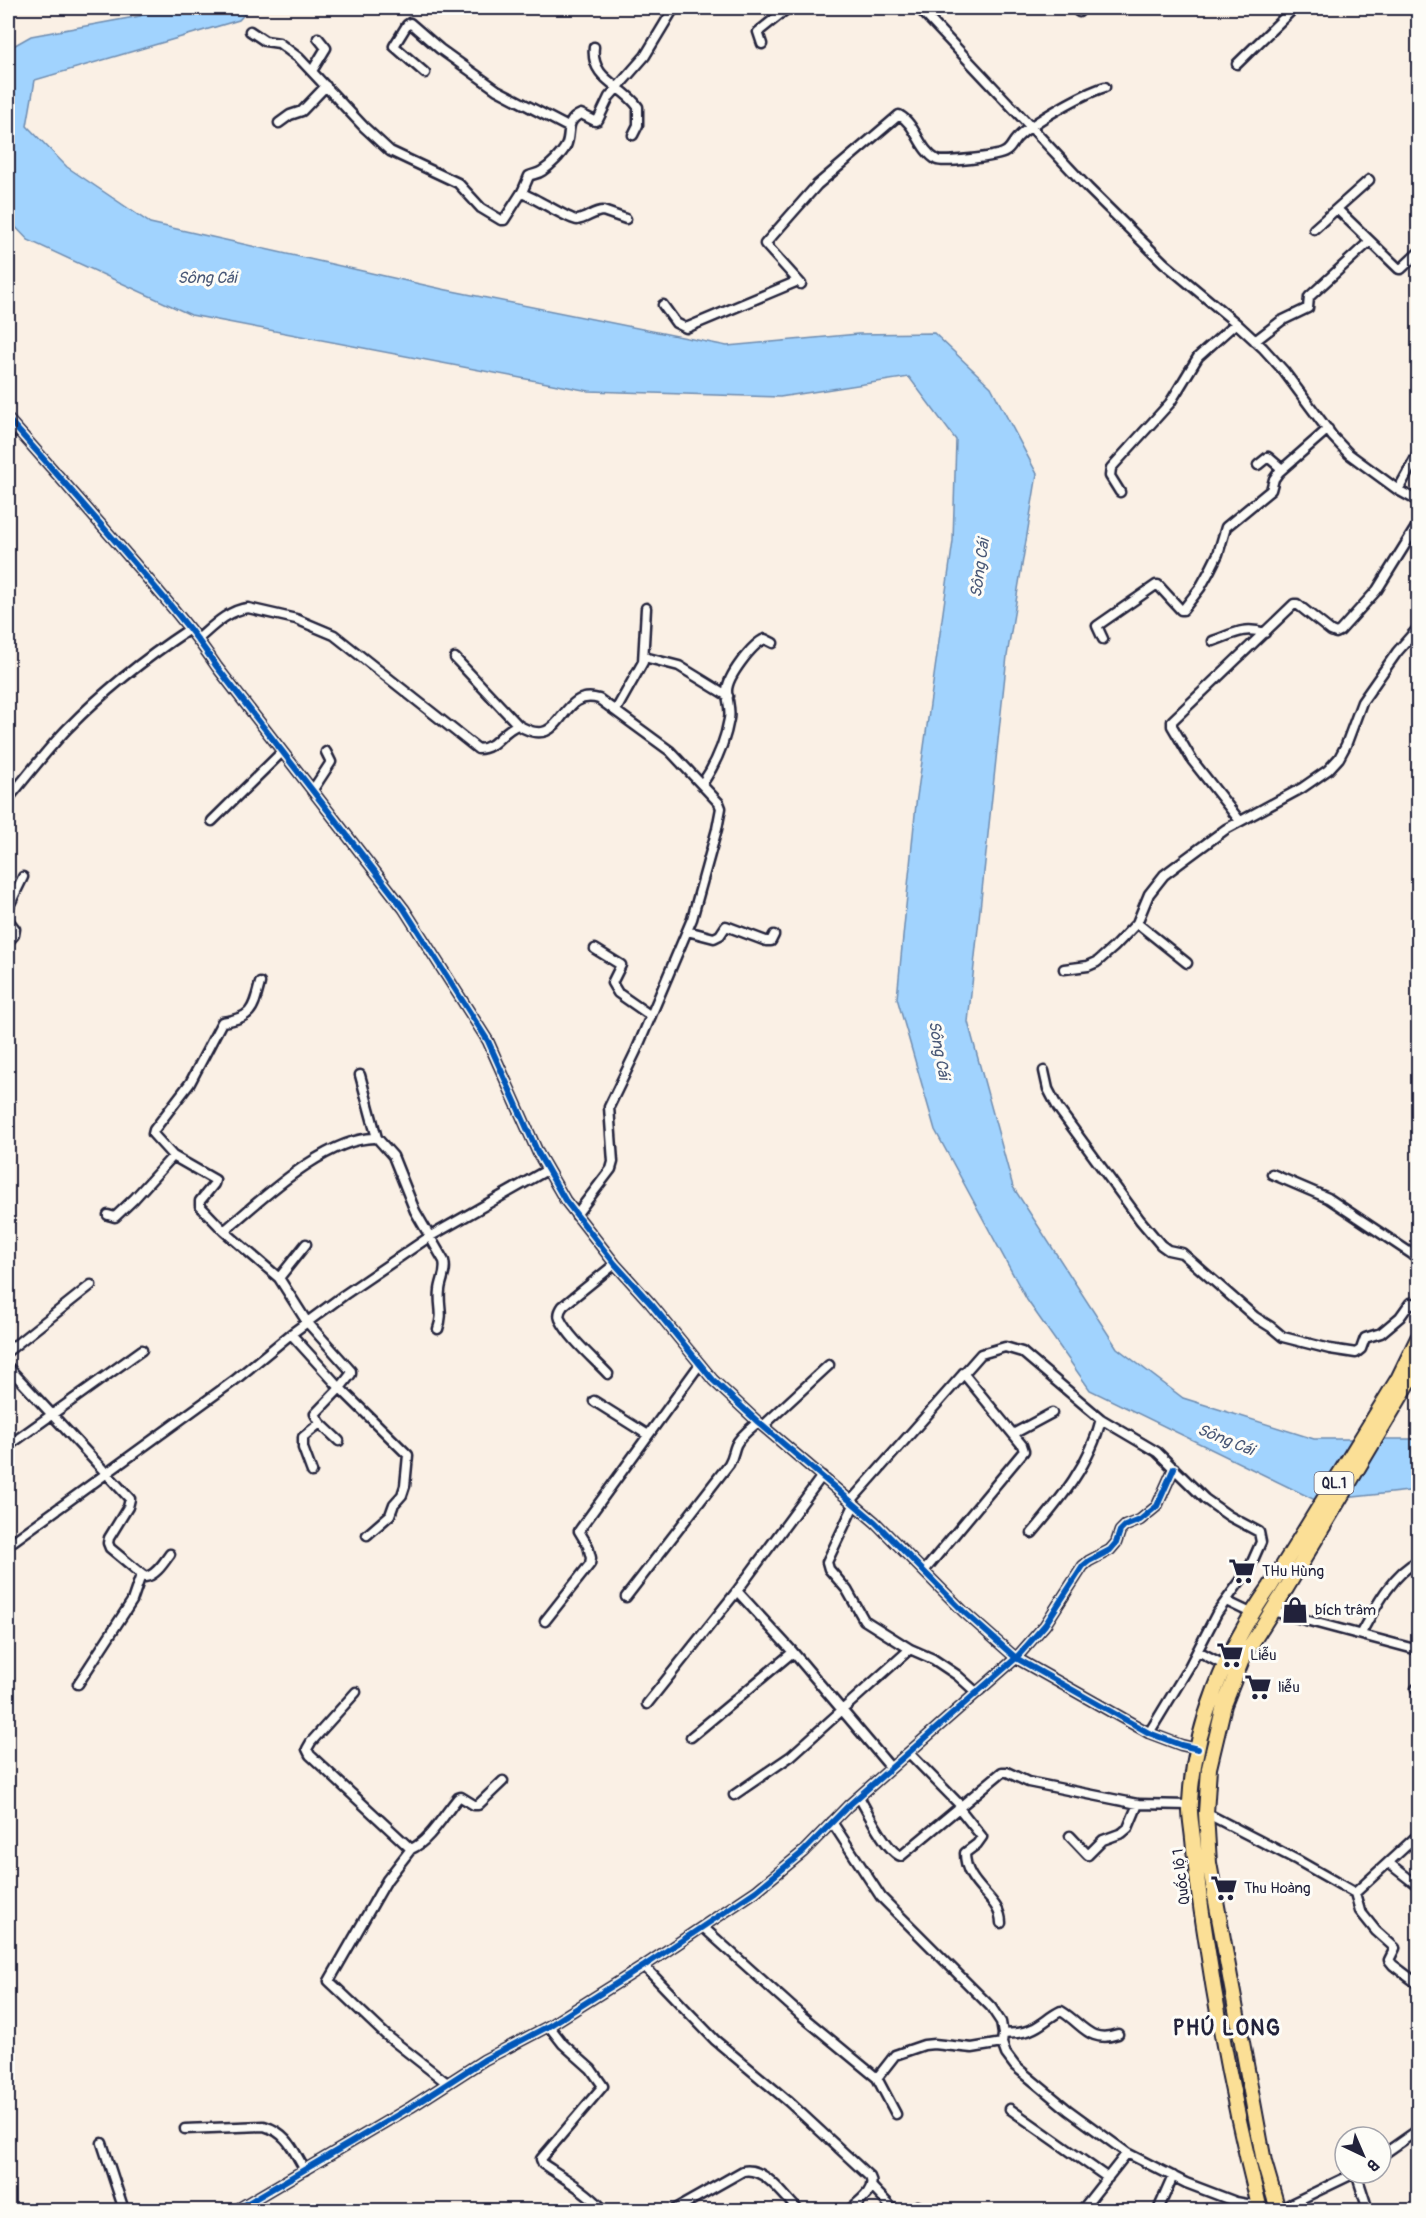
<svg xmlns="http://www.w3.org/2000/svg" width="1426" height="2218" viewBox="0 0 1426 2218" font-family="Pangolin,sans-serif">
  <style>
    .water { fill: #a1d3fe; stroke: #6e8cb0; stroke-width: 1.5 }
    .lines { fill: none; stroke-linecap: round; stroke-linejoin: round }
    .minor-casing { stroke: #22223b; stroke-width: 13 }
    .trunk-casing { stroke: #22223b; stroke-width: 18 }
    .minor { stroke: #fdfcf7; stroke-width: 8 }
    .trunk { stroke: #fbdf96; stroke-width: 14 }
    .cycleway-casing { stroke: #fdfcf7; stroke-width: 10 }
    .cycleway { stroke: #0057b8; stroke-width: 6 }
    .labels { text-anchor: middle; stroke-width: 6; stroke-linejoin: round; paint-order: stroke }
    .shield { fill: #fdfcf7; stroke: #646373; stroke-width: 1.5 }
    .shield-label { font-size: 14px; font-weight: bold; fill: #22223b }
    .poi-label { font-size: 15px; fill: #22223b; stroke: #fdfcf7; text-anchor: start }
    .street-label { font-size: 15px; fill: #22223b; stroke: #fdfcf7 }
    .water-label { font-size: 16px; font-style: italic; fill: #485776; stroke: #fdfcf7 }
    .district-label { font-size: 21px; font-weight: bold; letter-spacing: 1.5px; fill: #22223b; stroke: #fdfcf7 }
  </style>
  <rect width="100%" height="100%" fill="#faf0e5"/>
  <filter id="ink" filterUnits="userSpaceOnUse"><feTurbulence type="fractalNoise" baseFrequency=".0167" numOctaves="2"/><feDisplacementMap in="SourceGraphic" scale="12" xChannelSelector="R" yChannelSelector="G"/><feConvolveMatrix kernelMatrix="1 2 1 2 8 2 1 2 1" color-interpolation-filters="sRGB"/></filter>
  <g filter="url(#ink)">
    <!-- water -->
    <path class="water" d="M153 8H250L239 20 35 80 27 126 67 167 150 223 442 289 727 346 858 334 934 333 991 387 1037 474 1007 656 968 1022 1013 1187 1117 1348 1183 1398 1314 1439H1418V1490L1317 1501 1090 1390 1027 1300 935 1130 897 998 916 804 953 541 956 440 909 377 780 397 589 391 191 315 28 240 8 219V49L31 36 140 16Z"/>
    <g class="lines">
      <defs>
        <path id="minor" d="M919 8 1088 188 1164 263 1236 323 1263 348 1283 370 1333 437 1349 454 1398 490 1418 501
          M1074 8 1079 12
          M250 31 265 41 279 43 299 58 364 127 390 151 458 183 481 208 501 220H504L522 192
          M762 44 758 32 788 8
          M594 47C590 80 623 85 638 107V125L633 135
          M1237 64 1294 8
          M312 71 326 48 318 38
          M425 73 394 46 407 25 410 23 440 49 497 90 568 127
          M279 123 290 115 302 111 326 86
          M1337 209 1399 269H1401L1418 253
          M626 219 603 211C594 211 586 219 577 220 570 220 537 199 526 195L522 192 523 190 529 176C533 174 538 174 542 171 550 166 561 155 566 146 572 133 564 121 581 114L595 121 598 120 609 97 645 56 674 8
          M1314 229 1369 180
          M801 284 765 244 817 185 899 115C917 125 918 149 937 160 943 163 998 157 1005 152 1011 149 1012 143 1017 138 1033 122 1082 94 1105 87
          M663 305 676 323 686 328 798 281
          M1255 341 1281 321 1308 308 1309 297 1370 241
          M8 419C45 460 80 501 117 543 151 583 188 623 217 667L404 909 488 1041 538 1153 565 1200 615 1264 651 1304 713 1380 758 1422 875 1522 964 1612 1016 1658 1149 1733 1181 1745 1198 1749
          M8 435 16 428
          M1258 465 1268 457 1282 469
          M1398 490 1418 454
          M1120 492 1110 476 1111 468 1170 403 1198 357 1236 323
          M198 639C212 627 228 610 248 608L296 619 334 635 478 749C496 749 502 730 518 725 565 754 557 687 599 699L670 751 719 803 721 808 717 829 692 919 636 1051 609 1107 613 1162 611 1169 576 1215
          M1103 639 1097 626 1156 585H1158L1181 610H1183L1200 588 1210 570 1218 554 1226 527 1271 490 1274 479 1279 472 1328 429
          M1213 641C1233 634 1244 626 1265 633
          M644 657 679 666 728 696
          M455 658 518 725
          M616 710 643 662 646 608
          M702 784C715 765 725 742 729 719 731 709 727 701 727 691 727 677 752 644 765 639L773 643
          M312 791 331 762 326 752
          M8 799C27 776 46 751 67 729 104 691 144 659 188 630
          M212 821 282 752
          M1240 821 1192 760 1172 726V721L1294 604H1297L1331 631 1336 633 1340 631 1377 590 1418 524
          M8 908 23 877
          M8 920 15 929 14 935 8 942
          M1137 923 1187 963
          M687 931 714 938 720 935 726 926 766 941H771L774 935
          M595 949 621 965 612 983 618 993 651 1016
          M1064 969 1088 966 1097 962 1114 947 1137 923 1149 894 1164 875 1188 857 1226 829 1302 788 1328 770 1339 758 1346 745 1362 702 1397 652 1418 628
          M260 983C253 1010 252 1018 222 1022L190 1083 154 1130 153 1134 173 1156 215 1180 214 1184 200 1201V1206L224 1231 279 1278
          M1044 1071 1048 1089 1058 1108 1140 1220 1161 1245 1168 1250 1182 1253 1255 1317 1271 1327 1283 1337 1330 1349 1356 1353 1361 1349 1365 1338 1381 1333 1400 1317 1410 1303 1418 1304
          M360 1075 377 1138
          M1272 1174 1328 1198 1418 1258
          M108 1215 115 1217 134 1199 173 1156
          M224 1231C261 1200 327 1136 377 1138L393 1156 415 1211 444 1261C447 1272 441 1280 440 1290 438 1307 444 1312 438 1329
          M306 1244 279 1278 307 1322 351 1371V1374L340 1388 408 1455 405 1486 402 1495 394 1504 390 1515 367 1535
          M291 1334 340 1388 315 1414 320 1423 339 1441
          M8 1351 91 1285
          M8 1367 130 1499 128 1507 109 1538 108 1543 110 1548 145 1577C156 1576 164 1562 170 1554
          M608 1374C594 1359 569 1338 560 1319 558 1314 560 1310 563 1306L615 1264
          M594 1401 648 1435
          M763 1426 829 1365
          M1013 1434 1052 1413
          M8 1446 142 1350
          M312 1472 303 1448V1437L320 1423
          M850 1502 981 1354 1005 1347 1022 1352 1101 1419 1157 1452 1205 1499 1229 1516 1259 1532 1261 1542 1249 1569 1217 1613 1189 1667 1149 1733
          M854 1505 827 1562 829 1569 847 1590 864 1620 910 1649 933 1659 957 1675 977 1693
          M1032 1533C1060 1500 1091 1463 1101 1419
          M8 1545 235 1380 291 1334 344 1295 429 1237 547 1170
          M925 1570 1024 1451 1022 1445 963 1373
          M737 1591 793 1652 891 1768
          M626 1597 729 1464C734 1455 733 1452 736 1445 740 1436 751 1428 758 1422
          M1226 1601 1251 1613
          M1272 1611 1418 1650
          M545 1621 590 1564 591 1558 588 1546 579 1531 581 1528 700 1364
          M1361 1633C1375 1608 1392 1574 1418 1561
          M1198 1651 1224 1665
          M78 1684 132 1601 141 1575
          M1416 1689 1418 1690
          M356 1692 311 1742 307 1749 310 1755 411 1849 387 1880 329 1981 386 2035 447 2083
          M647 1704 737 1591 822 1476
          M691 1737 793 1652
          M910 1754 961 1806
          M734 1795 791 1756 910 1649
          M859 1797C867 1811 887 1852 901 1856L1002 1772H1007L1028 1782 1138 1804 1190 1805
          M959 1808 982 1837 977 1844 965 1853C965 1887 1001 1897 1001 1923
          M1206 1813 1297 1860 1355 1893 1418 1835
          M832 1822 881 1897 991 2007 1001 2022 1003 2034 1002 2043 1006 2054 1015 2066 1068 2110 1127 2153 1186 2183 1236 2202 1278 2210 1355 2173
          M1070 1836 1088 1855 1103 1840 1122 1833 1128 1828 1138 1804
          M411 1849C429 1842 445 1813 458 1798L461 1797 474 1805H478L503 1781
          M1390 1864 1418 1886
          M1355 1893 1360 1911 1376 1931 1395 1948 1389 1960 1393 1965 1418 1984
          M703 1927 802 2016 877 2078
          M644 1966 715 2040 789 2102 870 2177C877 2190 858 2202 849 2210
          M549 2026 563 2044 591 2069 603 2086 541 2159 543 2164C564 2178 586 2191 604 2210
          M1003 2034C1013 2033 1023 2034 1032 2029 1042 2025 1050 2016 1061 2011 1083 2024 1089 2044 1118 2034
          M1010 2109 1108 2178
          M896 2114 877 2078 895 2055 924 2045 934 2044 972 2048 1002 2043
          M185 2129 264 2126C288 2133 293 2150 305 2170
          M102 2143 124 2210
          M1381 2156 1418 2130
          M1356 2173 1368 2210
          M872 2187 894 2210
          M236 2210 411 2107 484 2060 549 2026 644 1966 756 1891 803 1852 848 1806 1016 1658 1045 1625 1083 1566 1089 1561 1110 1550 1116 1543 1120 1531 1125 1526 1140 1520 1157 1506 1174 1468
          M674 2210 743 2171C764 2166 784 2196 798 2210
          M912 2210 918 2206
          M1082 2210 1127 2153
          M1158 2210 1173 2176"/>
        <path id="trunk" d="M1260 2210C1237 2119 1219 2027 1205 1933 1200 1902 1196 1870 1193 1839 1192 1827 1189 1814 1190 1802 1194 1726 1226 1649 1270 1587L1398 1379 1418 1338
          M1278 2210 1264 2162 1209 1863 1206 1813 1209 1768 1224 1705 1243 1657 1284 1592 1418 1367"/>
      </defs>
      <!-- minor casing -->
      <use href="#minor" class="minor-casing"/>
      <!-- trunk casing -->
      <use href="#trunk" class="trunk-casing"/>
      <!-- minor -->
      <use href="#minor" class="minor"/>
      <!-- trunk -->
      <use href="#trunk" class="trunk"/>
      <defs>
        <path id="cycleway" d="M8 419C45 460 80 501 117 543 151 583 188 623 217 667L404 909 488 1041 538 1153 565 1200 615 1264 651 1304 713 1380 758 1422 875 1522 964 1612 1016 1658 1149 1733 1181 1745 1198 1749
          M236 2210 411 2107 484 2060 549 2026 644 1966 756 1891 803 1852 848 1806 1016 1658 1045 1625 1083 1566 1089 1561 1110 1550 1116 1543 1120 1531 1125 1526 1140 1520 1157 1506 1174 1468"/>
      </defs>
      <!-- cycleway casing -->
      <use href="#cycleway" class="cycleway-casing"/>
      <!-- cycleway -->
      <use href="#cycleway" class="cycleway"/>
    </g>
  </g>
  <!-- icons -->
  <defs>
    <symbol id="supermarket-bare" viewBox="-9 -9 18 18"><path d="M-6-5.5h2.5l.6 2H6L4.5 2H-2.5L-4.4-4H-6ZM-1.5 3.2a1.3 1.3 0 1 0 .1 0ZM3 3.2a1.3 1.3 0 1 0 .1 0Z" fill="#22223b" stroke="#fdfcf7" stroke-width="2.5" paint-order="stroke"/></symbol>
    <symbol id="shop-bare" viewBox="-9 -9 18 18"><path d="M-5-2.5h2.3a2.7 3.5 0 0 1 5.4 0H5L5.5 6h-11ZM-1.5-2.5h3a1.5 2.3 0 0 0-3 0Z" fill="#22223b" stroke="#fdfcf7" stroke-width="2.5" paint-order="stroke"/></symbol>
  </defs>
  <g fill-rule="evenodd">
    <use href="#supermarket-bare" x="1223" y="1552" width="38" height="38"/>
    <use href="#shop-bare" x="1276" y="1591" width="38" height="38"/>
    <use href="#supermarket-bare" x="1211" y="1636" width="38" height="38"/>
    <use href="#supermarket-bare" x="1239" y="1668" width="38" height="38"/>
    <use href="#supermarket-bare" x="1205" y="1869" width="38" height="38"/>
  </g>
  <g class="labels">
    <!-- shield labels -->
    <rect class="shield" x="1314.5" y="1472" width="39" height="22" rx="4.5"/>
    <g class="shield-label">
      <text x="1334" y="1488">QL.1</text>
    </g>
    <!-- poi labels -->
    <g class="poi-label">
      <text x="1262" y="1576">THu Hùng</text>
      <text x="1315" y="1615">bích trâm</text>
      <text x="1250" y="1660">Liễu</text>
      <text x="1278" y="1692">liễu</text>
      <text x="1244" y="1893">Thu Hoàng</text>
    </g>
    <!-- street labels -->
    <g class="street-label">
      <text transform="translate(1181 1877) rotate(-97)" y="5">Quốc lộ 1</text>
    </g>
    <!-- water labels -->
    <g class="water-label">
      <text x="207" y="283">Sông Cái</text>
      <text transform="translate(979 568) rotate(-82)" y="6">Sông Cái</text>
      <text transform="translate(940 1050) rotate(80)" y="6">Sông Cái</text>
      <text transform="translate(1226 1439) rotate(22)" y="6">Sông Cái</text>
    </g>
    <!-- district labels -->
    <g class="district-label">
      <text x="1227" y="2035">PHÚ LONG</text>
    </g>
  </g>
  <!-- margin -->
  <rect width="1426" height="2218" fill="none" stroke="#fdfcf7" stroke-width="30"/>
  <rect x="15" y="15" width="1396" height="2188" fill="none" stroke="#22223b" stroke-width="2" filter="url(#ink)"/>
  <!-- north arrow -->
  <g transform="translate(1363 2155) rotate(136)"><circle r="28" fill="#fdfcf7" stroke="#a5a5ac" stroke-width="1.5"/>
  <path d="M0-4.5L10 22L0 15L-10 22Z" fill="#22223b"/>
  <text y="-9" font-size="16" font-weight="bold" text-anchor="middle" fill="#22223b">B</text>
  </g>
</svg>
